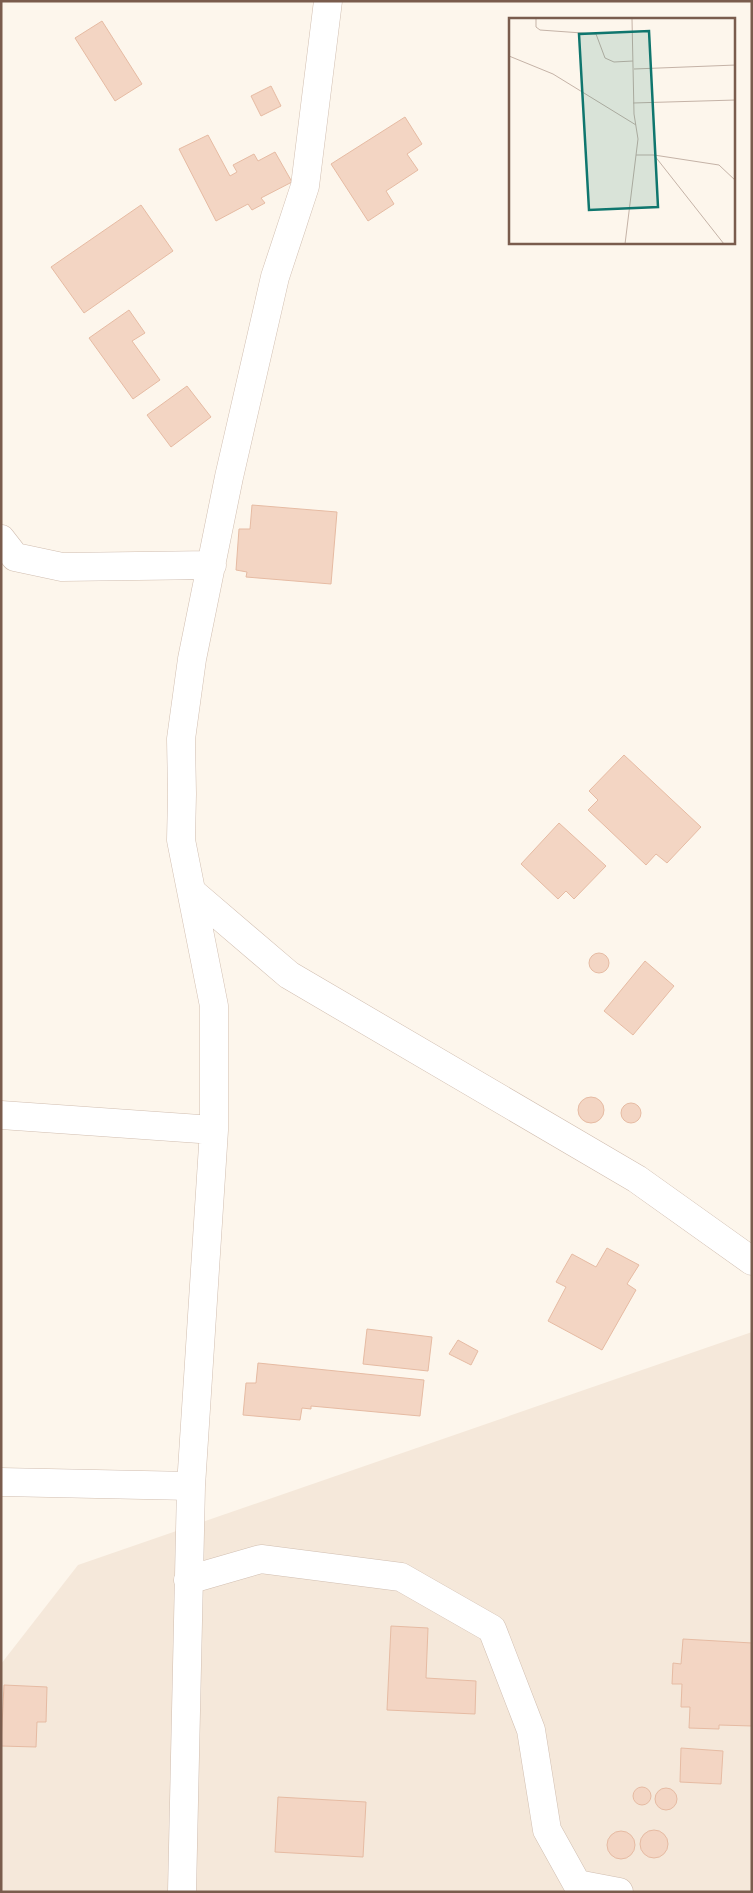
<svg xmlns="http://www.w3.org/2000/svg" width="753" height="1893" viewBox="0 0 753 1893" font-family="Signika,sans-serif">
  <style>
    .residential { fill: #f5e8da }
    .building { fill: #f3d5c3; stroke: #e6bba3 }
    .lines { fill: none; stroke-linecap: round; stroke-linejoin: round }
    .street-casing { stroke: #d1beb0; stroke-width: 29 }
    .street { stroke: #fff; stroke-width: 28 }
    .inset-road { fill: none; stroke: #c5b3a7; stroke-width: 1 }
    .view { fill: #0f766e; fill-opacity: 0.15; stroke: #0f766e; stroke-width: 2.5 }
    .inset-edge { fill: none; stroke: #7a5c4d; stroke-width: 2.5 }
  </style>
  <rect width="100%" height="100%" fill="#fdf6ec"/>
  <!-- residential -->
  <path class="residential" d="M752 1332V1892H1V1664L78 1565Z"/>
  <!-- building -->
  <path class="building" d="M102 21 142 84 115 101 75 38Z
    M271 86 281 106 261 116 251 96Z
    M405 117 422 144 407 154 418 170 386 191 394 204 368 221 331 164Z
    M208 135 230 176 237 172 233 165 254 154 258 161 275 152 292 182 261 198 265 203 252 210 248 204 216 221 179 149Z
    M141 205 173 251 84 313 51 267Z
    M129 310 145 333 132 341 160 380 133 399 89 338Z
    M187 386 211 417 171 447 147 415Z
    M252 505 337 512 331 584 246 577 247 572 236 570 239 529H250Z
    M624 755 701 827 667 863 656 854 646 865 588 810 598 800 589 791Z
    M559 823 606 866 574 899 566 891 558 899 521 864Z
    M589 963a10 10 0 1 1 20 0a10 10 0 1 1-20 0Z
    M645 961 674 986 633 1035 604 1011Z
    M578 1110a13 13 0 1 1 26 0a13 13 0 1 1-26 0Z
    M621 1113a10 10 0 1 1 20 0a10 10 0 1 1-20 0Z
    M607 1248 639 1265 627 1284 636 1290 602 1350 548 1321 566 1287 556 1282 572 1254 596 1267Z
    M367 1329 432 1337 428 1371 363 1364Z
    M458 1340 478 1351 471 1365 449 1354Z
    M258 1363 424 1380 420 1416 311 1406V1409L302 1408 300 1420 243 1415 246 1383H256Z
    M391 1626 428 1628 426 1678 476 1681 475 1714 387 1710Z
    M683 1639 752 1643V1726L719 1725V1729L689 1728 690 1707H681L682 1684H672L673 1663 681 1664Z
    M4 1685 47 1687 46 1722H37L36 1747 1 1746Z
    M681 1748 723 1751 721 1784 680 1782Z
    M633 1796a9 9 0 1 1 18 0a9 9 0 1 1-18 0Z
    M655 1799a11 11 0 1 1 22 0a11 11 0 1 1-22 0Z
    M278 1797 366 1802 363 1857 275 1852Z
    M640 1844a14 14 0 1 1 28 0a14 14 0 1 1-28 0Z
    M607 1845a14 14 0 1 1 28 0a14 14 0 1 1-28 0Z"/>
  <g class="lines">
    <defs>
      <path id="street" d="M1 539 15 557 62 567 212 565
        M193 893 289 975 637 1179 752 1261
        M1 1115 214 1130
        M1 1482 191 1486
        M188 1580 261 1559 401 1577 492 1629 531 1730 547 1830 577 1884 619 1892
        M182 1892 191 1486 214 1130V1006L181 840 182 794 181 739 192 659 229 477 275 277 305 186 328 1"/>
    </defs>
    <!-- street casing -->
    <use href="#street" class="street-casing"/>
    <!-- street -->
    <use href="#street" class="street"/>
  </g>
  <!-- overview -->
  <g transform="translate(509 18)">
    <rect width="226" height="226" fill="#fdf6ec"/>
    <path class="inset-road" d="M27 1V9L31 12 87 16 96 40 105 44 124 43M0 38 44 56 127 107M125 51 227 47M124 85 227 82M127 137H145L215 226M145 137 210 147 227 163M116 226 129 121 125 96 123 1"/>
    <path class="view" d="M140 13 149 189 80 192 70 16Z"/>
    <rect width="226" height="226" class="inset-edge"/>
  </g>
  <!-- border -->
  <rect width="753" height="1893" fill="none" stroke="#7a5c4d" stroke-width="5"/>
</svg>
